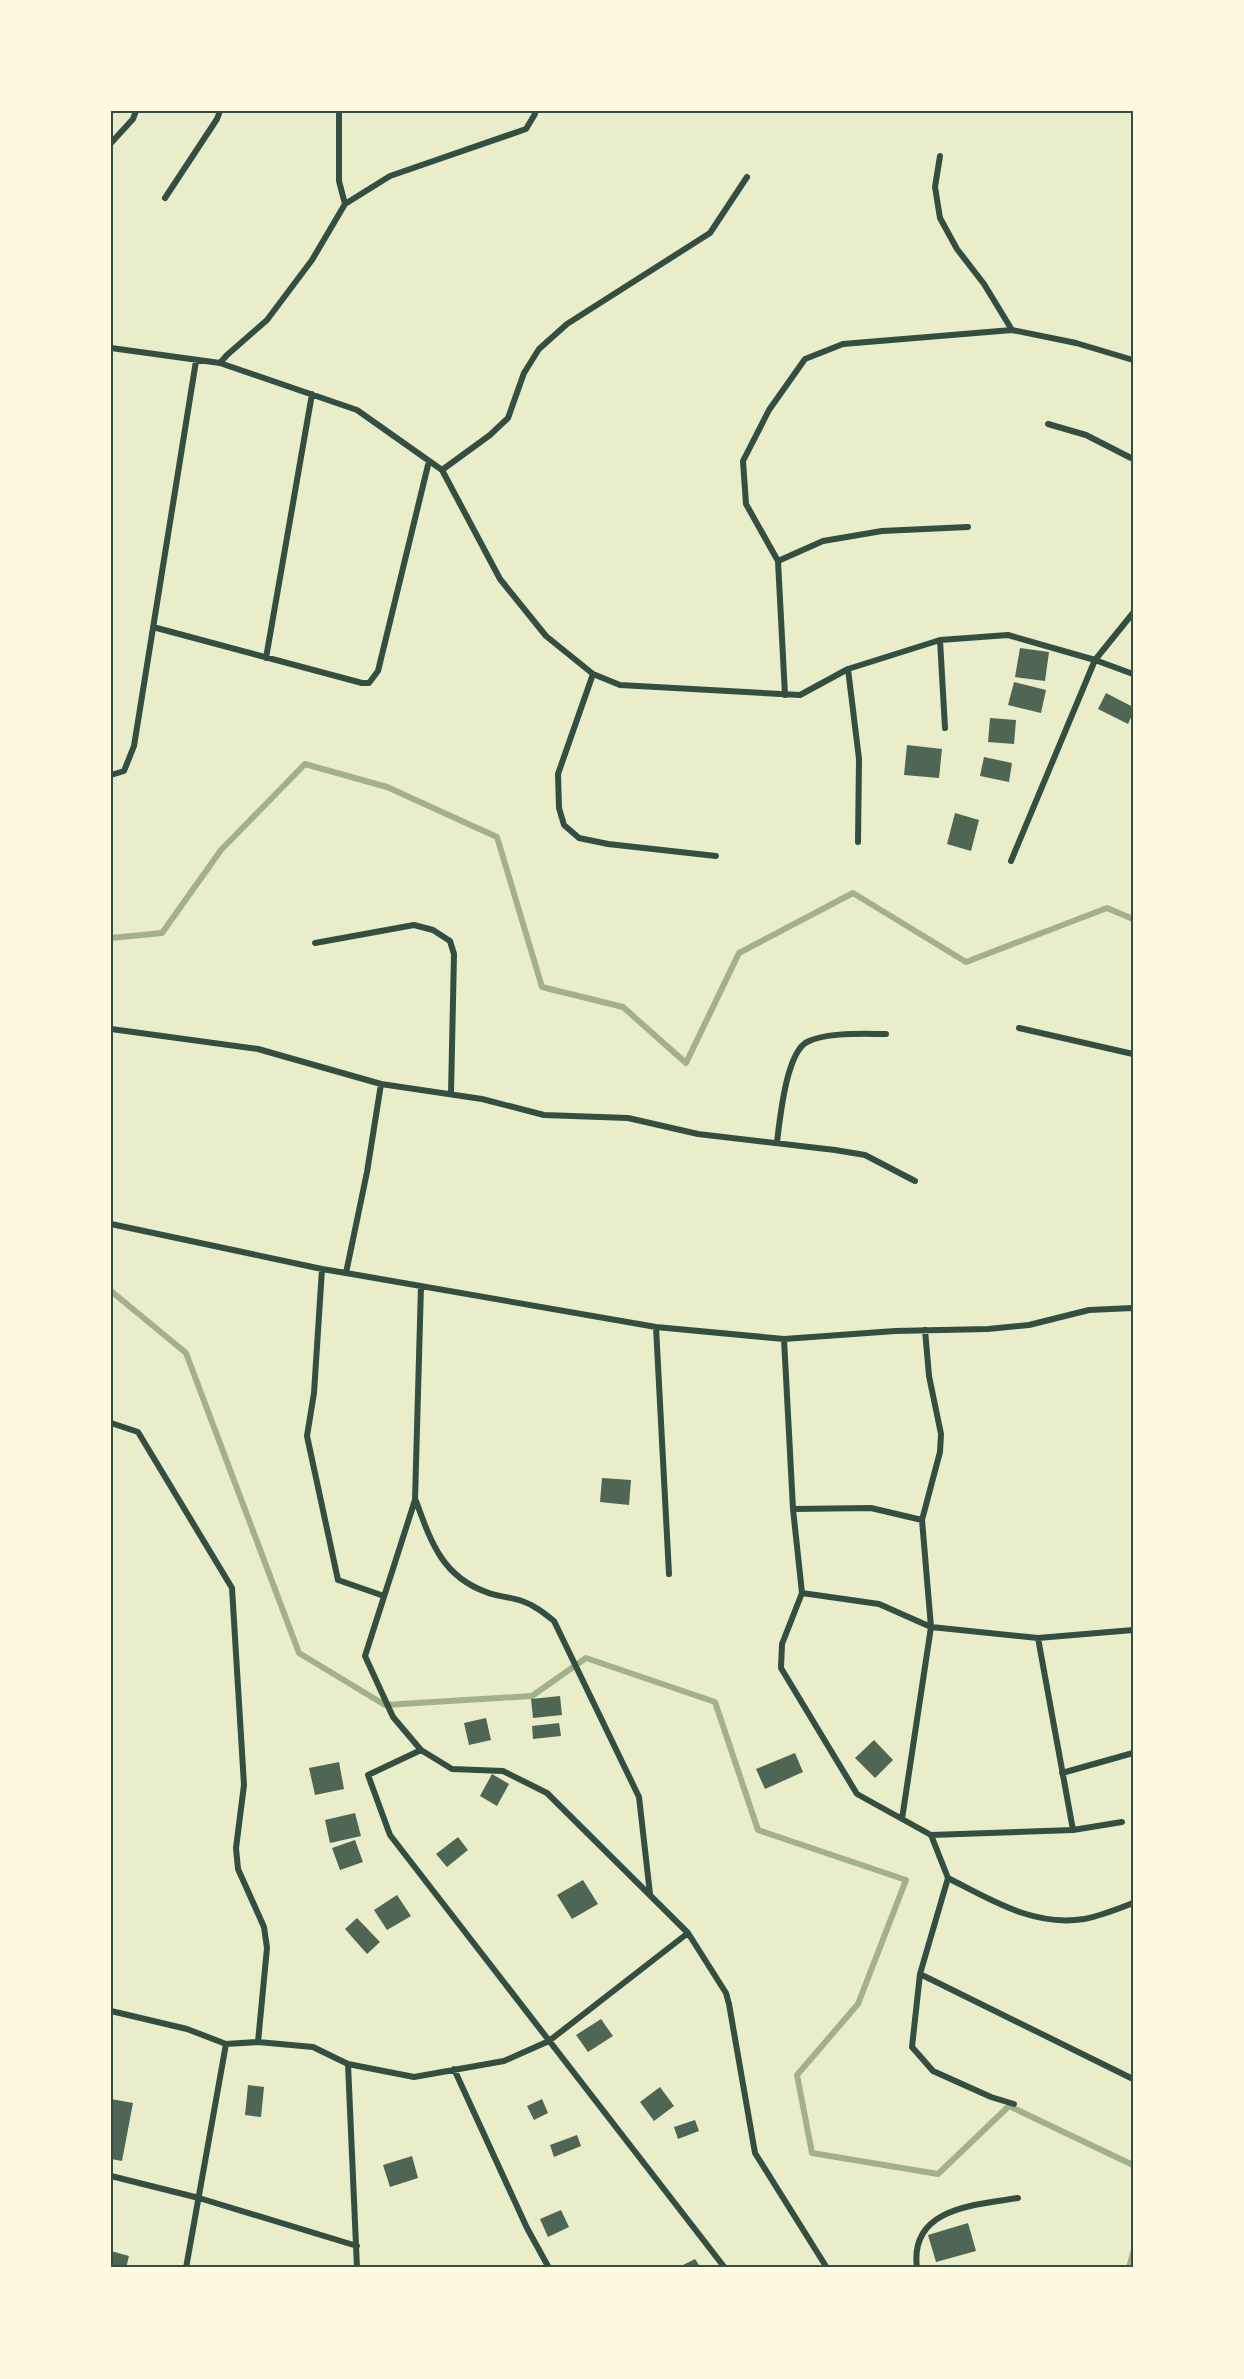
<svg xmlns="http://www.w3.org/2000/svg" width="1244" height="2379" viewBox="0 0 1244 2379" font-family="Helvetica,sans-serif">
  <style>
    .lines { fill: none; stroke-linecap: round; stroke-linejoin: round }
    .stream { stroke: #a3b18a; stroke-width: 6 }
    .building { fill: #4f6655 }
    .minor { stroke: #344e41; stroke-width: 6 }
    .neatline { fill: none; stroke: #344e41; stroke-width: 2 }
  </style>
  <rect width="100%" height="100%" fill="#e9edc9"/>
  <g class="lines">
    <!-- stream -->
    <path class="stream" d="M111 938 162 933 221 850 305 764 387 787 497 837 542 987 623 1007 686 1063 739 953 853 893 966 962 1107 908 1133 919
      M111 1291 186 1353 299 1653 385 1705 532 1696 586 1658 715 1702 758 1830 906 1880 858 2004 797 2075 812 2153 938 2174 1009 2106 1133 2165
      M1129 2268 1133 2253"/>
  </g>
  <!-- building -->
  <path class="building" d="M1020 648 1049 652 1045 681 1015 677Z
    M1014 682 1046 690 1041 713 1008 705Z
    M1106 693 1133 707V713L1128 724 1098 709Z
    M990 718 1016 720 1014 744 988 742Z
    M907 745 942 749 939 778 904 775Z
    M984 757 1012 763 1009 782 980 776Z
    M955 813 979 820 971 851 947 844Z
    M602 1478 631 1480 629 1505 600 1502Z
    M560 1696 562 1715 533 1718 531 1699Z
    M486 1718 491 1740 469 1745 464 1723Z
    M559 1723 561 1736 533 1739 532 1726Z
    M874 1740 893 1760 875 1778 855 1758Z
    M795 1753 803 1772 765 1789 756 1769Z
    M339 1762 344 1789 315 1795 309 1768Z
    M492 1774 509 1784 497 1806 480 1796Z
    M355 1813 361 1836 330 1843 325 1820Z
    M458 1837 468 1850 447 1867 436 1854Z
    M355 1840 363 1862 340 1870 332 1848Z
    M583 1880 598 1904 572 1919 557 1895Z
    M397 1895 411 1916 387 1930 374 1910Z
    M357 1918 380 1942 367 1954 345 1929Z
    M601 2019 613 2036 588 2052 576 2035Z
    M248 2085 264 2087 261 2117 245 2115Z
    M660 2087 674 2106 654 2121 640 2102Z
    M111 2099 133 2103 122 2161 111 2159Z
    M542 2099 548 2113 534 2120 527 2106Z
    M695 2120 699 2131 678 2139 674 2127Z
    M577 2135 581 2146 554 2157 550 2145Z
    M412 2156 418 2178 390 2187 383 2165Z
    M561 2210 569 2227 548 2237 540 2219Z
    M968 2223 976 2251 936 2262 928 2235Z
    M111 2251 129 2256 126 2268H111Z
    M695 2259 701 2268H677Z"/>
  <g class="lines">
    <!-- minor -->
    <path class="minor" d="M339 111V181L345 204
      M111 143 133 119 136 111
      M940 156 935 187 940 218 957 249 984 284 1012 330
      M165 198 217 119 220 111
      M111 348 220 363 357 410 442 470 500 579 546 636 593 674 620 685 800 695 848 669 940 640 1008 635 1095 660 1133 674
      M220 363 227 355 267 320 312 260 345 204 390 176 526 129 535 114 534 111
      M1048 424 1086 435 1133 459
      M442 470 490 435 508 418 524 373 539 349 567 324 710 233 747 177
      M778 561 823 541 882 531 968 527
      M153 627 362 683H369L378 671 429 461
      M940 640 945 728
      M266 658 312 394
      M848 669 859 759 858 842
      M593 674 558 774 559 808 564 825 579 838 608 844 716 856
      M785 695 778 561 746 504 743 461 769 410 805 359 843 344 1012 330 1076 343 1133 360
      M111 775 124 771 134 746 196 361
      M1011 861 1095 660 1133 613
      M315 943 414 925 433 930 450 941 454 954 451 1094
      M1019 1028 1133 1054
      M111 1029 258 1049 381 1084 482 1099 544 1115 628 1118 698 1134 835 1150 865 1155 915 1181
      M381 1084 367 1172 346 1273 656 1327 784 1339 793 1509 802 1593 879 1604 931 1627 1038 1638 1133 1630
      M777 1142C780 1119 786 1053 807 1042 827 1032 863 1034 886 1034
      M111 1224 322 1269 346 1273
      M322 1269 314 1393 307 1436 338 1580 384 1596
      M421 1286 415 1500 365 1656 393 1717 421 1750 452 1769 503 1771 547 1793 688 1933 726 1993 729 2004 755 2153 827 2268
      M656 1327 669 1574
      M784 1339 895 1331 988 1329 1029 1325 1089 1310 1133 1308
      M111 1423 138 1432 232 1588 244 1785 236 1848 238 1869 264 1927 267 1948 258 2042
      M416 1501C431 1542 442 1576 486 1592 498 1597 511 1597 522 1601 534 1605 544 1613 554 1621L639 1797 650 1894
      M793 1509 871 1508 922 1520
      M802 1593 782 1644 781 1668 857 1794 931 1835 1073 1830 1122 1822
      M1038 1638 1073 1830
      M421 1750 368 1775 390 1835 725 2268
      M1062 1773 1133 1753
      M902 1819 931 1627 922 1520 940 1452 941 1434 929 1376 925 1330
      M931 1835 948 1878 920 1974 912 2047 933 2071 991 2097 1014 2104
      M948 1878C991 1900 1034 1927 1084 1919 1100 1916 1118 1909 1133 1903
      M920 1974 1133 2079
      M111 2011 187 2029 226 2044 258 2042 313 2047 348 2064 414 2077 504 2061 549 2041 688 1933
      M348 2064 357 2268
      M454 2069 527 2228 549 2268
      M111 2176 199 2198 357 2246
      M186 2268 226 2044
      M917 2268C909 2208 974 2205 1018 2198"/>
  </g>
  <!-- border -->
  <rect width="1244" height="2379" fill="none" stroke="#fefae0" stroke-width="225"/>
  <rect x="112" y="112" width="1020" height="2154" class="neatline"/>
</svg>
